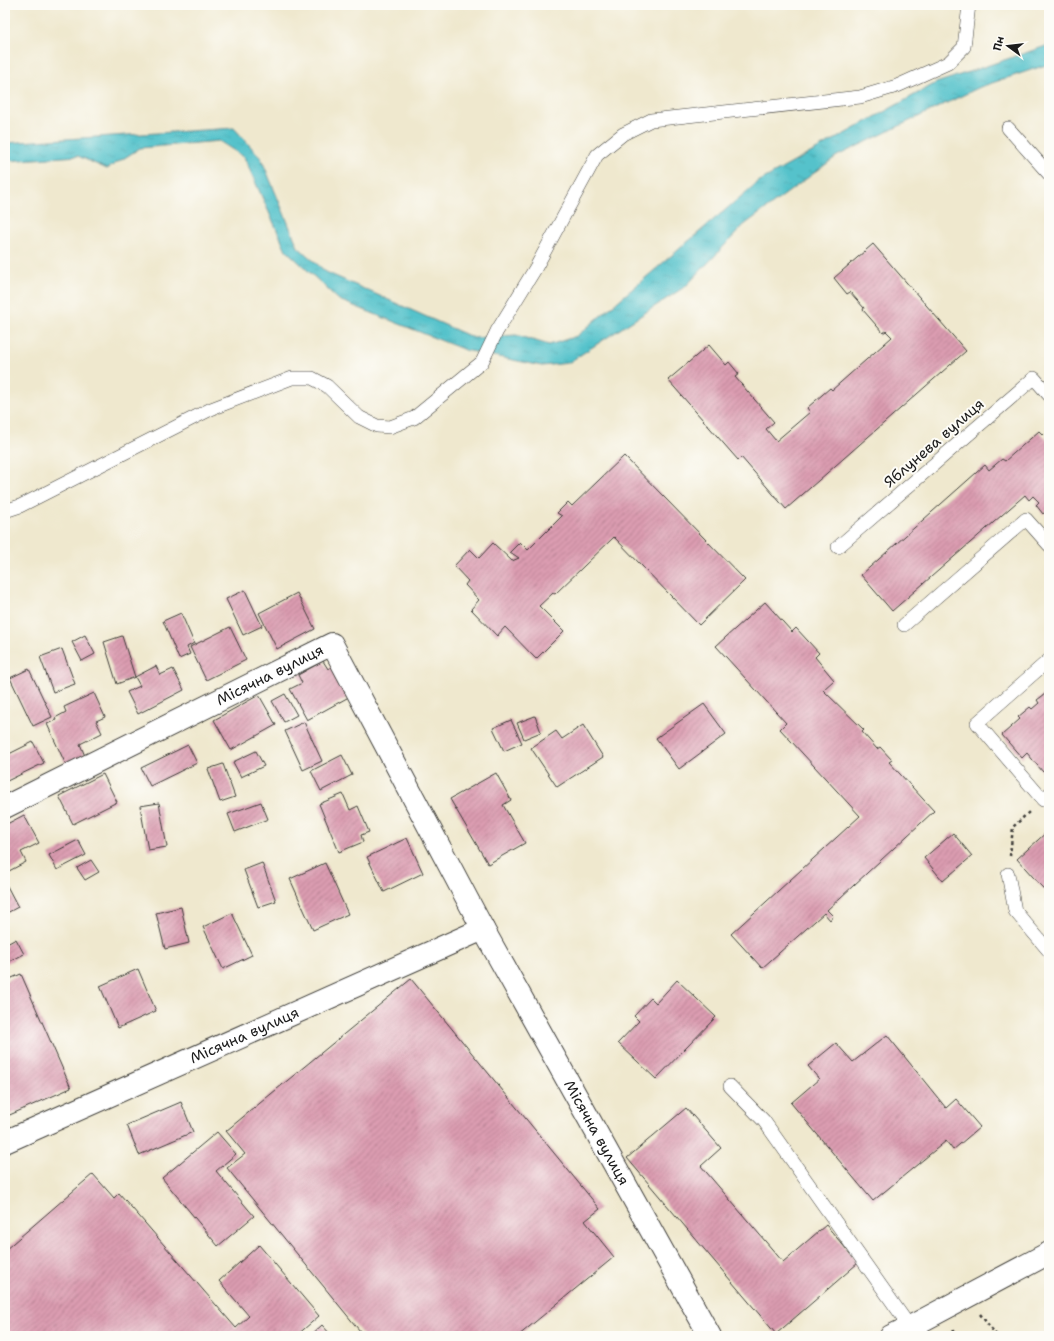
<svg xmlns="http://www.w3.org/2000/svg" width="1054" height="1341" viewBox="0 0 1054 1341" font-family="'Shantell Sans',sans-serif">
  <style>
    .water { fill: url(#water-ripples); stroke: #386f74 }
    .building { fill: url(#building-hatch) }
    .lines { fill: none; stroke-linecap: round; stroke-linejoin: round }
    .service-casing { stroke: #3c3b37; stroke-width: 14 }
    .minor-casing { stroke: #3c3b37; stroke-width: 24 }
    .tertiary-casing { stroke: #3c3b37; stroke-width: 24 }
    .path { stroke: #3c3b37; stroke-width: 2.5; stroke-dasharray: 3 3; stroke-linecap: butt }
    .service { stroke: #fff; stroke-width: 13 }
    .minor { stroke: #fff; stroke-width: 22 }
    .tertiary { stroke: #fff; stroke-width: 22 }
    .labels { text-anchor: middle; stroke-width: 4; stroke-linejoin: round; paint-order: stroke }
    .street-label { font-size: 15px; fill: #1c1c1c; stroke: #fdfcf7 }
  </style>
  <defs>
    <pattern id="water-ripples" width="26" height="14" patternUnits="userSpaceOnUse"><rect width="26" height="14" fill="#55c2cb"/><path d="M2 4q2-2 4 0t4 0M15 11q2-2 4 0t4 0" fill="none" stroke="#49a6ae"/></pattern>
    <pattern id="building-hatch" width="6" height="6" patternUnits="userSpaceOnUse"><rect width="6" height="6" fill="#db9cb1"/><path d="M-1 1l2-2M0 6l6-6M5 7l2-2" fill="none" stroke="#b17e8f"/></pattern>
  </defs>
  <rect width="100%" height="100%" fill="#fdfcf7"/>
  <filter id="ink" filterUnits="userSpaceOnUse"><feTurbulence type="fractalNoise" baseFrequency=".025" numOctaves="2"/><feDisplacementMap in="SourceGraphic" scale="8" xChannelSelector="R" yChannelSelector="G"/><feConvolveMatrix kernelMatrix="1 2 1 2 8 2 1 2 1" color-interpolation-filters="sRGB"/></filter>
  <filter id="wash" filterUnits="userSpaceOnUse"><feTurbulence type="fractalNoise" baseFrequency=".012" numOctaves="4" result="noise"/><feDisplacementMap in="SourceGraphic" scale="16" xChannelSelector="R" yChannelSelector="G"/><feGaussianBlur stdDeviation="0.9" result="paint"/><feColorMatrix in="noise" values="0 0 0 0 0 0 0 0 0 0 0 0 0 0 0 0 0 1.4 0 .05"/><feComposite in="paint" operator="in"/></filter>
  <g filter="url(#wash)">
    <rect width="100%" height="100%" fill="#efe8ce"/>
    <!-- water -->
    <path class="water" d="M1049 45V64L980 87 837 156 744 225 686 286 568 363 542 366 465 350 339 300 286 250 244 157 219 141 140 148 107 169 78 156 5 161V143L234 128 261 158 298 247 326 272 474 338 516 335 549 345 577 336 758 182 936 83Z"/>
    <g id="blocks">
      <!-- building -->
      <path class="building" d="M873 244 966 351 786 509 741 457 738 460 668 380 709 345 726 365 729 362 739 374 735 377 774 422 766 429 776 441 810 412 807 408 830 388 832 390 892 337 886 331 883 333 863 310 864 308 850 292 847 294 834 278Z
        M1039 431 1049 441V514L1046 511 1043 514 1036 505 1039 502 1033 496 1029 500 1025 495 892 611 861 575 985 465 989 470 1002 459 1005 461Z
        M624 456 745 580 699 625 614 537 555 594 553 593 539 606 564 631 536 659 505 627 497 636 471 609 479 600 465 585 468 581 454 566 470 549 479 558 493 543 512 561 519 558 510 552 520 542 528 550 562 516 557 513 568 502 572 506Z
        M245 590 262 626 243 635 226 599Z
        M297 593 315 629 277 649 259 613Z
        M765 602 792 632 796 628 819 653 815 657 834 680 823 690 864 730 862 732 877 749 880 747 892 760 889 762 934 811 827 910 833 916 830 920 824 913 762 968 731 934 860 816 780 729 786 723 716 646Z
        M181 613 194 643 187 647 190 654 179 659 163 621Z
        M230 627 246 660 206 680 190 647Z
        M85 635 95 654 82 661 72 642Z
        M122 636 135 677 156 666 160 675 173 669 184 690 138 714 127 692 140 686 135 677 117 684 104 642Z
        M62 649 75 684 53 692 40 657Z
        M323 661 328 669 338 663 356 693 307 720 290 689 302 683 298 675Z
        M29 669 52 717 33 726 10 678Z
        M94 693 105 717 96 721 102 733 80 744 85 756 66 765 47 724 56 720 55 718 66 712 64 707Z
        M285 694 297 715 284 722 272 701Z
        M1045 694 1047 696 1049 695V767L1043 772 1027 753 1022 758 1002 735 1020 719 1018 717 1030 707 1032 709 1039 703 1037 700Z
        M259 695 276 725 231 750 214 720Z
        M704 704 726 734 679 769 656 738Z
        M535 716 541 732 524 739 517 723Z
        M511 720 522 743 504 751 493 728Z
        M304 722 322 761 303 770 285 731Z
        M583 725 603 757 557 787 531 748 556 731 562 739Z
        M33 742 44 763 5 782V756Z
        M188 745 197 763 150 786 141 768Z
        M256 751 264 766 241 777 233 762Z
        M342 755 352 775 321 791 311 771Z
        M223 764 235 797 220 802 208 769Z
        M496 773 511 800 503 805 525 843 488 864 450 799Z
        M103 774 117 802 73 824 59 796Z
        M343 794 350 810 358 806 369 832 361 835 363 842 339 852 319 804Z
        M261 802 268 819 235 832 228 814Z
        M159 803 167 847 148 850 140 806Z
        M24 815 39 843 21 852 26 862 9 871 5 864V825Z
        M1049 830V895L1017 859Z
        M953 833 972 856 943 881 924 858Z
        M407 838 423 873 384 892 367 857Z
        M78 840 86 855 57 870 49 855Z
        M91 860 99 872 85 880 77 868Z
        M262 863 276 901 258 907 244 870Z
        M325 863 348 914 313 930 290 879Z
        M7 886 18 907 5 914V887Z
        M181 907 189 943 165 949 156 913Z
        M232 913 252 955 223 969 203 927Z
        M16 939 24 954 5 964V945Z
        M138 969 156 1011 118 1028 100 986Z
        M21 974 71 1088 5 1117V981Z
        M411 979 600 1209 585 1221 614 1257 518 1336H364L227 1168 245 1154 226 1131Z
        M677 980 716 1017 656 1079 618 1043 639 1021 634 1016 651 998 656 1003Z
        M887 1035 946 1108 956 1099 980 1127 953 1150 946 1141 873 1201 791 1103 819 1079 808 1066 836 1043 853 1062Z
        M181 1102 193 1132 139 1155 127 1125Z
        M686 1108 721 1148 701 1166 783 1262 826 1225 858 1263 776 1334 627 1158Z
        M217 1132 236 1154 216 1171 254 1216 218 1246 162 1178Z
        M93 1174 114 1198 119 1193 236 1328 249 1316 219 1281 259 1245 319 1316 296 1336H5V1250Z
        M322 1325 332 1336H310Z"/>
    </g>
  </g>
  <g filter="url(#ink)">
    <use href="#blocks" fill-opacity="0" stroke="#3c3b37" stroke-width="1"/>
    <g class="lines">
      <defs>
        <path id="service" d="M1008 128 1049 174
          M5 511 20 506 211 409 292 378H312L327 386 359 417 377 426 390 427 414 418 482 362 497 331 535 269 597 155 623 134 651 120 860 97 897 86 948 63 964 47 969 5
          M838 547 1034 378 1049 395
          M904 625 1026 519 1049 545
          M1049 660 977 723 1043 800 1049 794
          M1008 874 1015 911 1049 951
          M730 1086 764 1121 910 1327"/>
        <g id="minor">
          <path id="s1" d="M5 807 332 644 483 929 710 1336"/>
          <path id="s2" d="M5 1142 483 929"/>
          <path d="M910 1327 1049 1253"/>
        </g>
        <path id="tertiary" d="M891 1336 910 1327 918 1336"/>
      </defs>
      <!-- service casing -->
      <use href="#service" class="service-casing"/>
      <!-- minor casing -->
      <use href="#minor" class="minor-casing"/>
      <!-- tertiary casing -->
      <use href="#tertiary" class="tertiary-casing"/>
      <!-- path -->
      <path class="path" d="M1010 856 1013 827 1029 812
        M980 1314 997 1336
        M953 1330 958 1336"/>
      <!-- service -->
      <use href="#service" class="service"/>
      <!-- minor -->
      <use href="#minor" class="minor"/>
      <!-- tertiary -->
      <use href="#tertiary" class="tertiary"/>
    </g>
  </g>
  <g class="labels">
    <!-- street labels -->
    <g class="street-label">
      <text transform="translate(934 443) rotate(-41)" y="5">Яблунева вулиця</text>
      <text dy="5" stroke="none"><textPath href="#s1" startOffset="296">Місячна вулиця</textPath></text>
      <text dy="5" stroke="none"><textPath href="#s2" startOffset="262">Місячна вулиця</textPath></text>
      <text dy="5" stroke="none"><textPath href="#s1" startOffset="921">Місячна вулиця</textPath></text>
    </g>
  </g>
  <!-- margin -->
  <rect width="1054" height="1341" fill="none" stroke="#fdfcf7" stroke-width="20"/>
  <!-- north arrow -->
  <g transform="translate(1008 46) rotate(285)" stroke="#fdfcf7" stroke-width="3" paint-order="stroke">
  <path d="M0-3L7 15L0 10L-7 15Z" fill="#1c1c1c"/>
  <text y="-6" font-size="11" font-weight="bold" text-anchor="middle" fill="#1c1c1c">Пн</text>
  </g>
</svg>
